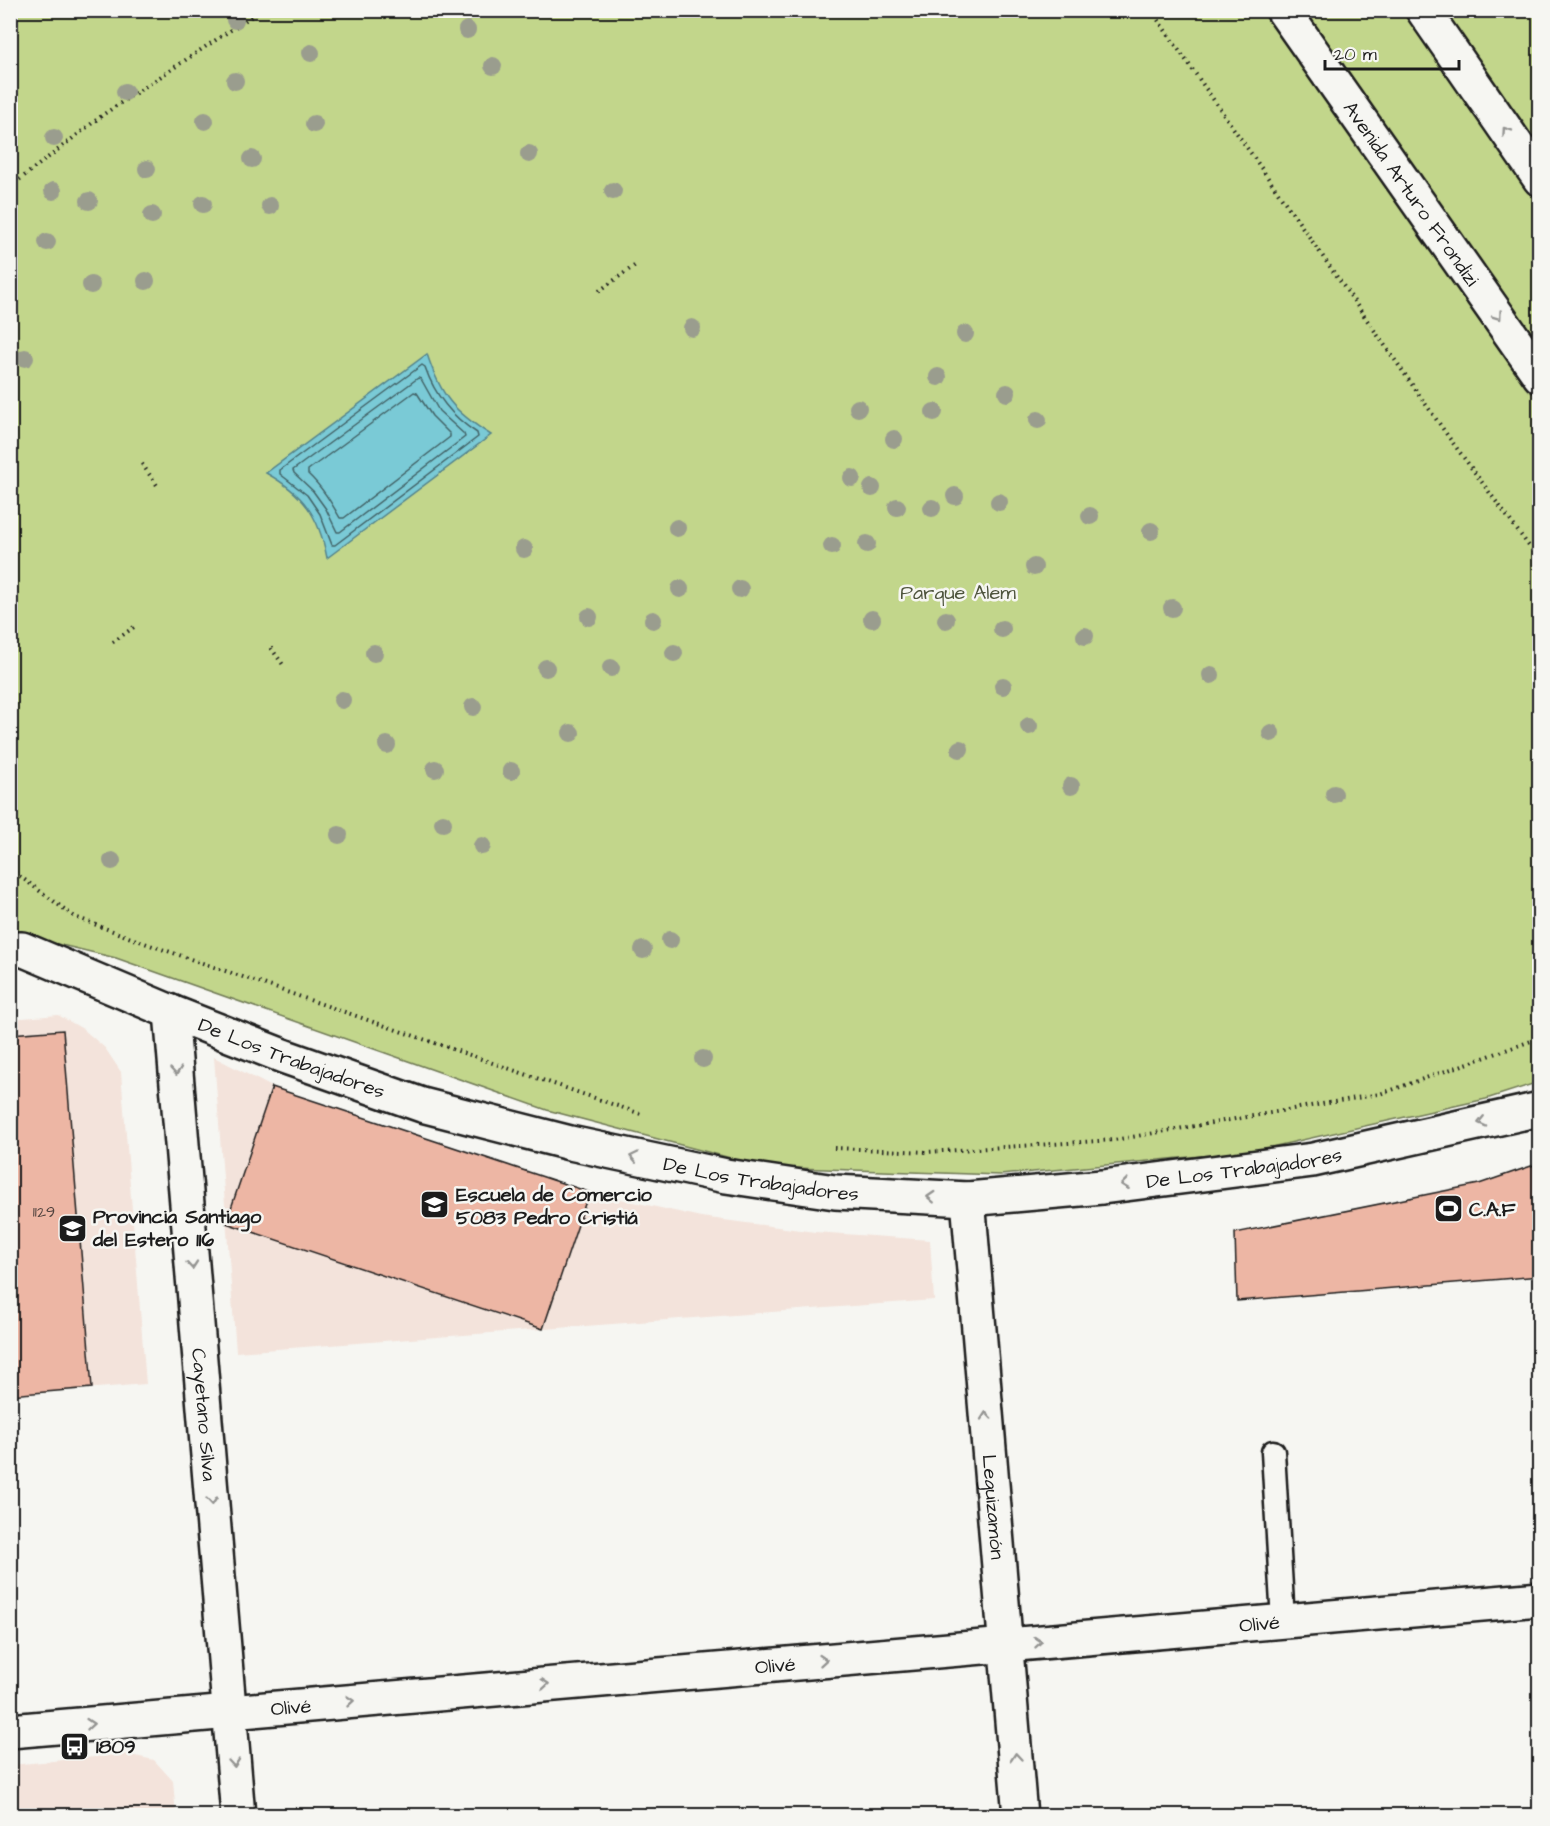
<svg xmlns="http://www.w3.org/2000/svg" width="1550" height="1826" viewBox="0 0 1550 1826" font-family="'Architects Daughter',sans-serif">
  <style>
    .built { fill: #f3e3db }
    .green { fill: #c2d68b; stroke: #6f7954; stroke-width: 1.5 }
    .water { fill: #7acad6; stroke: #54848c; stroke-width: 1.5 }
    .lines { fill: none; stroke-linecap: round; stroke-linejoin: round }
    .shore { stroke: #426266; stroke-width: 1.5 }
    .building { fill: #edb6a4; stroke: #1c1c1c; stroke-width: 1.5 }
    .lane-casing { stroke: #1c1c1c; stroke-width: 27 }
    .street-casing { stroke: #1c1c1c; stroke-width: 38 }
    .secondary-casing { stroke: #1c1c1c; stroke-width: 38 }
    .path { stroke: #1c1c1c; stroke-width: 4; stroke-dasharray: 1.5 4.5; stroke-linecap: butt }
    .lane { stroke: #f6f6f2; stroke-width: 22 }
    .street { stroke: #f6f6f2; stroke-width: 33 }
    .secondary { stroke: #f6f6f2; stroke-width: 33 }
    .tree { fill: #9a9d8e }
    .oneway { stroke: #949492 }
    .labels { text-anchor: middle; stroke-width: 5; stroke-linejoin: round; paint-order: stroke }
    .number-label { font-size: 16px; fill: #50423e }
    .street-label { font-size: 20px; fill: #1c1c1c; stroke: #f6f6f2 }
    .park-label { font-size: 20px; fill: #4e543d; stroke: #f6f6f2 }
    .poi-label { font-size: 20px; font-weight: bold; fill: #1c1c1c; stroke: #f6f6f2; text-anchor: start }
  </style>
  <rect width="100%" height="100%" fill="#f6f6f2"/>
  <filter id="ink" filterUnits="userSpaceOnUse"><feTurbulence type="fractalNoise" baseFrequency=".0167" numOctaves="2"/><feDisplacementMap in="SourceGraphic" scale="12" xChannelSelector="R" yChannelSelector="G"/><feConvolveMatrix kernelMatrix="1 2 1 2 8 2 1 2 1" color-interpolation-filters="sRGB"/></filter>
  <g filter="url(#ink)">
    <!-- built -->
    <path class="built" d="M58 1015 83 1029 105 1048 121 1072 146 1384 11 1395V1019Z
      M214 1057 272 1087 589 1192 701 1217 815 1232 930 1240 934 1300 236 1352Z
      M126 1754 154 1760 173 1781 176 1815H11V1765Z"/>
    <!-- green -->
    <path class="green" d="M11 11H1539V1082L1486 1099 1253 1151 1000 1175 765 1167 547 1110 116 958 11 933Z"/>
    <!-- water -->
    <path class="water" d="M427 354C441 396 453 411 491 435L327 558C319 516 304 494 266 473Z"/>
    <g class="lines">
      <!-- shore -->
      <path class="shore" d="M422 365 425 367C435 396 452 417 477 433L478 437 335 545H332L320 514 307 495 280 474V470Z
        M418 378 421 379 439 411 464 434 465 437 340 532H337L326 509 313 491 294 473 293 470Z
        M414 392 417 393 432 416 450 434V437L344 518H340C331 502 322 487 308 474V470Z"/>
    </g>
    <!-- building -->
    <path class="building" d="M63 1030 92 1388 10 1395V1034Z
      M272 1087 589 1192 543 1329 226 1223Z
      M1540 1163V1276L1237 1301 1235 1233 1479 1184Z"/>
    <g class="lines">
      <defs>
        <path id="lane" d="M1273 1452 1283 1621"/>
        <g id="street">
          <path id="s1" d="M10 949H22L171 1012 283 1056 422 1105 570 1143 726 1176 835 1192 968 1199 1102 1187 1313 1160 1540 1109"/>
          <path id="s2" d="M171 1012 238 1816"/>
          <path id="s3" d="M968 1199 1020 1816"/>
          <path id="s4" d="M10 1731 1540 1599"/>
        </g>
        <g id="secondary">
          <path id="s5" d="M1283 10 1540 376"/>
          <path d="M1423 10 1540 179"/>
        </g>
      </defs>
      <!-- lane casing -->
      <use href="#lane" class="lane-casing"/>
      <!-- street casing -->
      <use href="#street" class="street-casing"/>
      <!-- secondary casing -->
      <use href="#secondary" class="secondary-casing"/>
      <!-- path -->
      <path class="path" d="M1151 10 1450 439 1540 561
        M10 187 104 114 261 10
        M599 291 637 264
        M142 464 159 488
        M113 642 134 627
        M271 648 284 666
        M10 869 75 917 150 945 641 1114
        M834 1148 927 1152 1114 1140 1380 1094 1540 1038"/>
      <!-- lane -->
      <use href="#lane" class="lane"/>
      <!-- street -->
      <use href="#street" class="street"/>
      <!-- secondary -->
      <use href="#secondary" class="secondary"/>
    </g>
    <!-- trees -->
    <g class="tree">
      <circle cx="235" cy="20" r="9"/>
      <circle cx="467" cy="30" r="9"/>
      <circle cx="311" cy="53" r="9"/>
      <circle cx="493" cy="66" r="9"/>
      <circle cx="235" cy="81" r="9"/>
      <circle cx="125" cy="92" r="9"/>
      <circle cx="205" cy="121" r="9"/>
      <circle cx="314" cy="124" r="9"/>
      <circle cx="54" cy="138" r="9"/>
      <circle cx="529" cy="154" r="9"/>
      <circle cx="252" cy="159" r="9"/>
      <circle cx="147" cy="169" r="9"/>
      <circle cx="53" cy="191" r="9"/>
      <circle cx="613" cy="191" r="9"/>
      <circle cx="89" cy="201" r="9"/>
      <circle cx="203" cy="204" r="9"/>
      <circle cx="270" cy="206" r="9"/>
      <circle cx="152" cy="215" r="9"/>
      <circle cx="47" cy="242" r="9"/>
      <circle cx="146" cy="281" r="9"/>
      <circle cx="91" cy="285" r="9"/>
      <circle cx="692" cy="328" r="9"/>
      <circle cx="965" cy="334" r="9"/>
      <circle cx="25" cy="358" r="9"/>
      <circle cx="938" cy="377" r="9"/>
      <circle cx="1007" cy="393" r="9"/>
      <circle cx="858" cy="408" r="9"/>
      <circle cx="934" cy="412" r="9"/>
      <circle cx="1038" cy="420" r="9"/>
      <circle cx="894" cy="439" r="9"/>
      <circle cx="852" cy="478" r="9"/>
      <circle cx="872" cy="488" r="9"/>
      <circle cx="955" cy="496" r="9"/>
      <circle cx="999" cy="502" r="9"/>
      <circle cx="897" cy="507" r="9"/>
      <circle cx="932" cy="508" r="9"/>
      <circle cx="1090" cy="516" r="9"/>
      <circle cx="677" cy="528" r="9"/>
      <circle cx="1151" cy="531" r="9"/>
      <circle cx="867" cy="544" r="9"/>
      <circle cx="832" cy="546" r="9"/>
      <circle cx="524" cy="549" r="9"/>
      <circle cx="1034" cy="567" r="9"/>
      <circle cx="680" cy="589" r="9"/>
      <circle cx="740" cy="589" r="9"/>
      <circle cx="1172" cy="608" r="9"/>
      <circle cx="589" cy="617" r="9"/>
      <circle cx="872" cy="619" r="9"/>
      <circle cx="653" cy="620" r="9"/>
      <circle cx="946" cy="620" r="9"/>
      <circle cx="1002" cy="629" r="9"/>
      <circle cx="1085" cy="636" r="9"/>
      <circle cx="374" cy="653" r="9"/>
      <circle cx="674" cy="653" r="9"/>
      <circle cx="546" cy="668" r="9"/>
      <circle cx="611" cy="668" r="9"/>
      <circle cx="1211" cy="675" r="9"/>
      <circle cx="1003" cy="686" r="9"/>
      <circle cx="342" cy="700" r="9"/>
      <circle cx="473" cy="707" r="9"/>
      <circle cx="1029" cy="726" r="9"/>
      <circle cx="571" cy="733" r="9"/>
      <circle cx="1271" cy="733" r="9"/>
      <circle cx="387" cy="745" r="9"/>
      <circle cx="960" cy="749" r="9"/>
      <circle cx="435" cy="769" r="9"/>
      <circle cx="511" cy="771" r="9"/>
      <circle cx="1071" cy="786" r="9"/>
      <circle cx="1334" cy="794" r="9"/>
      <circle cx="443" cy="823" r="9"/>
      <circle cx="339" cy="835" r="9"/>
      <circle cx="482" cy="846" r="9"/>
      <circle cx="112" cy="861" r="9"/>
      <circle cx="670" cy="940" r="9"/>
      <circle cx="643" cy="950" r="9"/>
      <circle cx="703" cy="1059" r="9"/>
    </g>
    <!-- one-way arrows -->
    <defs><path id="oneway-chevron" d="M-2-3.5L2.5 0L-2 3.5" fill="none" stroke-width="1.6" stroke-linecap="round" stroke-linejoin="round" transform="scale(1.5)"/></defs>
    <g class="oneway">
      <use href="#oneway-chevron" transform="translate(1506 131) rotate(-125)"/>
      <use href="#oneway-chevron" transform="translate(1498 316) rotate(55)"/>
      <use href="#oneway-chevron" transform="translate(176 1071) rotate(85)"/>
      <use href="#oneway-chevron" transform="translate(1482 1122) rotate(167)"/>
      <use href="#oneway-chevron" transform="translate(634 1157) rotate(-168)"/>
      <use href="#oneway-chevron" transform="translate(1125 1184) rotate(173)"/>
      <use href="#oneway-chevron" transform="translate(931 1197) rotate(-177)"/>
      <use href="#oneway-chevron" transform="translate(192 1265) rotate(85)"/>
      <use href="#oneway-chevron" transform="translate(986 1416) rotate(-95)"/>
      <use href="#oneway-chevron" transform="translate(212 1501) rotate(85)"/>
      <use href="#oneway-chevron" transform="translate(1038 1642) rotate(-5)"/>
      <use href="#oneway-chevron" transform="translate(823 1660) rotate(-5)"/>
      <use href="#oneway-chevron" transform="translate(545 1684) rotate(-5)"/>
      <use href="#oneway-chevron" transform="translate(350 1701) rotate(-5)"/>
      <use href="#oneway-chevron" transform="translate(90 1724) rotate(-5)"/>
      <use href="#oneway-chevron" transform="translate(1016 1757) rotate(-95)"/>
      <use href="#oneway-chevron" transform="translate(234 1763) rotate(85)"/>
    </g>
  </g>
  <!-- icons -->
  <defs>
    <symbol id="school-square" viewBox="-11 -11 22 22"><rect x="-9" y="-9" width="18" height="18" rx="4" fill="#1c1c1c" stroke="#f6f6f2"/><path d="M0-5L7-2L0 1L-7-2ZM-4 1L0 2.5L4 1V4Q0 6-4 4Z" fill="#fff"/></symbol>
    <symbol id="stadium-square" viewBox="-11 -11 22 22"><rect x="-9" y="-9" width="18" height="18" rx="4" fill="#1c1c1c" stroke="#f6f6f2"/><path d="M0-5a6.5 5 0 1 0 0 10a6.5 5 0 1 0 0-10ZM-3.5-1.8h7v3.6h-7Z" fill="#fff"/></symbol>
    <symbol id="bus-square" viewBox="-11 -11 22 22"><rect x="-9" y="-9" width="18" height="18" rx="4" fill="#1c1c1c" stroke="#f6f6f2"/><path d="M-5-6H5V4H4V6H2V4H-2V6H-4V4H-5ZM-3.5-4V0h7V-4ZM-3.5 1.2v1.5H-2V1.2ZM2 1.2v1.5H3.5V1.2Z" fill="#fff"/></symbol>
  </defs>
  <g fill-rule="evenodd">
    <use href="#school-square" x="418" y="1188" width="33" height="33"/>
    <use href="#stadium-square" x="1432" y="1192" width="33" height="33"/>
    <use href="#school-square" x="56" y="1212" width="33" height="33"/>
    <use href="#bus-square" x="58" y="1730" width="33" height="33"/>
  </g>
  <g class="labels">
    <!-- number labels -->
    <g class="number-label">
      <text x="44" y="1217">1129</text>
    </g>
    <!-- street labels -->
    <g class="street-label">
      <text dy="7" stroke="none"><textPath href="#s5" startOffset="224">Avenida Arturo Frondizi</textPath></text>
      <text dy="7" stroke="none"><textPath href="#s1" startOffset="303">De Los Trabajadores</textPath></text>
      <text dy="7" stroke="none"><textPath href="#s1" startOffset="1275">De Los Trabajadores</textPath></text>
      <text dy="7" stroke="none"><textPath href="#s1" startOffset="789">De Los Trabajadores</textPath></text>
      <text dy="7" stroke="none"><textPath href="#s2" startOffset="404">Cayetano Silva</textPath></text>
      <text dy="7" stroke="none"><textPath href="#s3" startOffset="309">Leguizamón</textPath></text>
      <text dy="7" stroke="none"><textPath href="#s4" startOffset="1254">Olivé</textPath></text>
      <text dy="7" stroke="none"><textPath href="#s4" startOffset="768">Olivé</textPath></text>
      <text dy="7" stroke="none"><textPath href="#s4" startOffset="282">Olivé</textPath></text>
    </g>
    <!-- park labels -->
    <g class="park-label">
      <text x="958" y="599">Parque Alem</text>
    </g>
    <!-- poi labels -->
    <g class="poi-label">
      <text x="456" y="1201">Escuela de Comercio<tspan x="456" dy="23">5083 Pedro Cristiá</tspan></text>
      <text x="1469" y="1216">C.A.F</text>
      <text x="93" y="1223">Provincia Santiago<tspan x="93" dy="23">del Estero 116</tspan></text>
      <text x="96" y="1753">1809</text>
    </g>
  </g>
  <!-- margin -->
  <rect width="1550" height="1826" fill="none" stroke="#f6f6f2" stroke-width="36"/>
  <rect x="18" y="18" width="1514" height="1790" fill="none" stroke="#1c1c1c" stroke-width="2" filter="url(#ink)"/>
  <!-- scale -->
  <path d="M1325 60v9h134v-9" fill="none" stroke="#1c1c1c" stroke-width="3"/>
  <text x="1334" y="60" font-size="18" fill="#1c1c1c" stroke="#f6f6f2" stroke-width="4.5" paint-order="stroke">20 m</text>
</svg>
